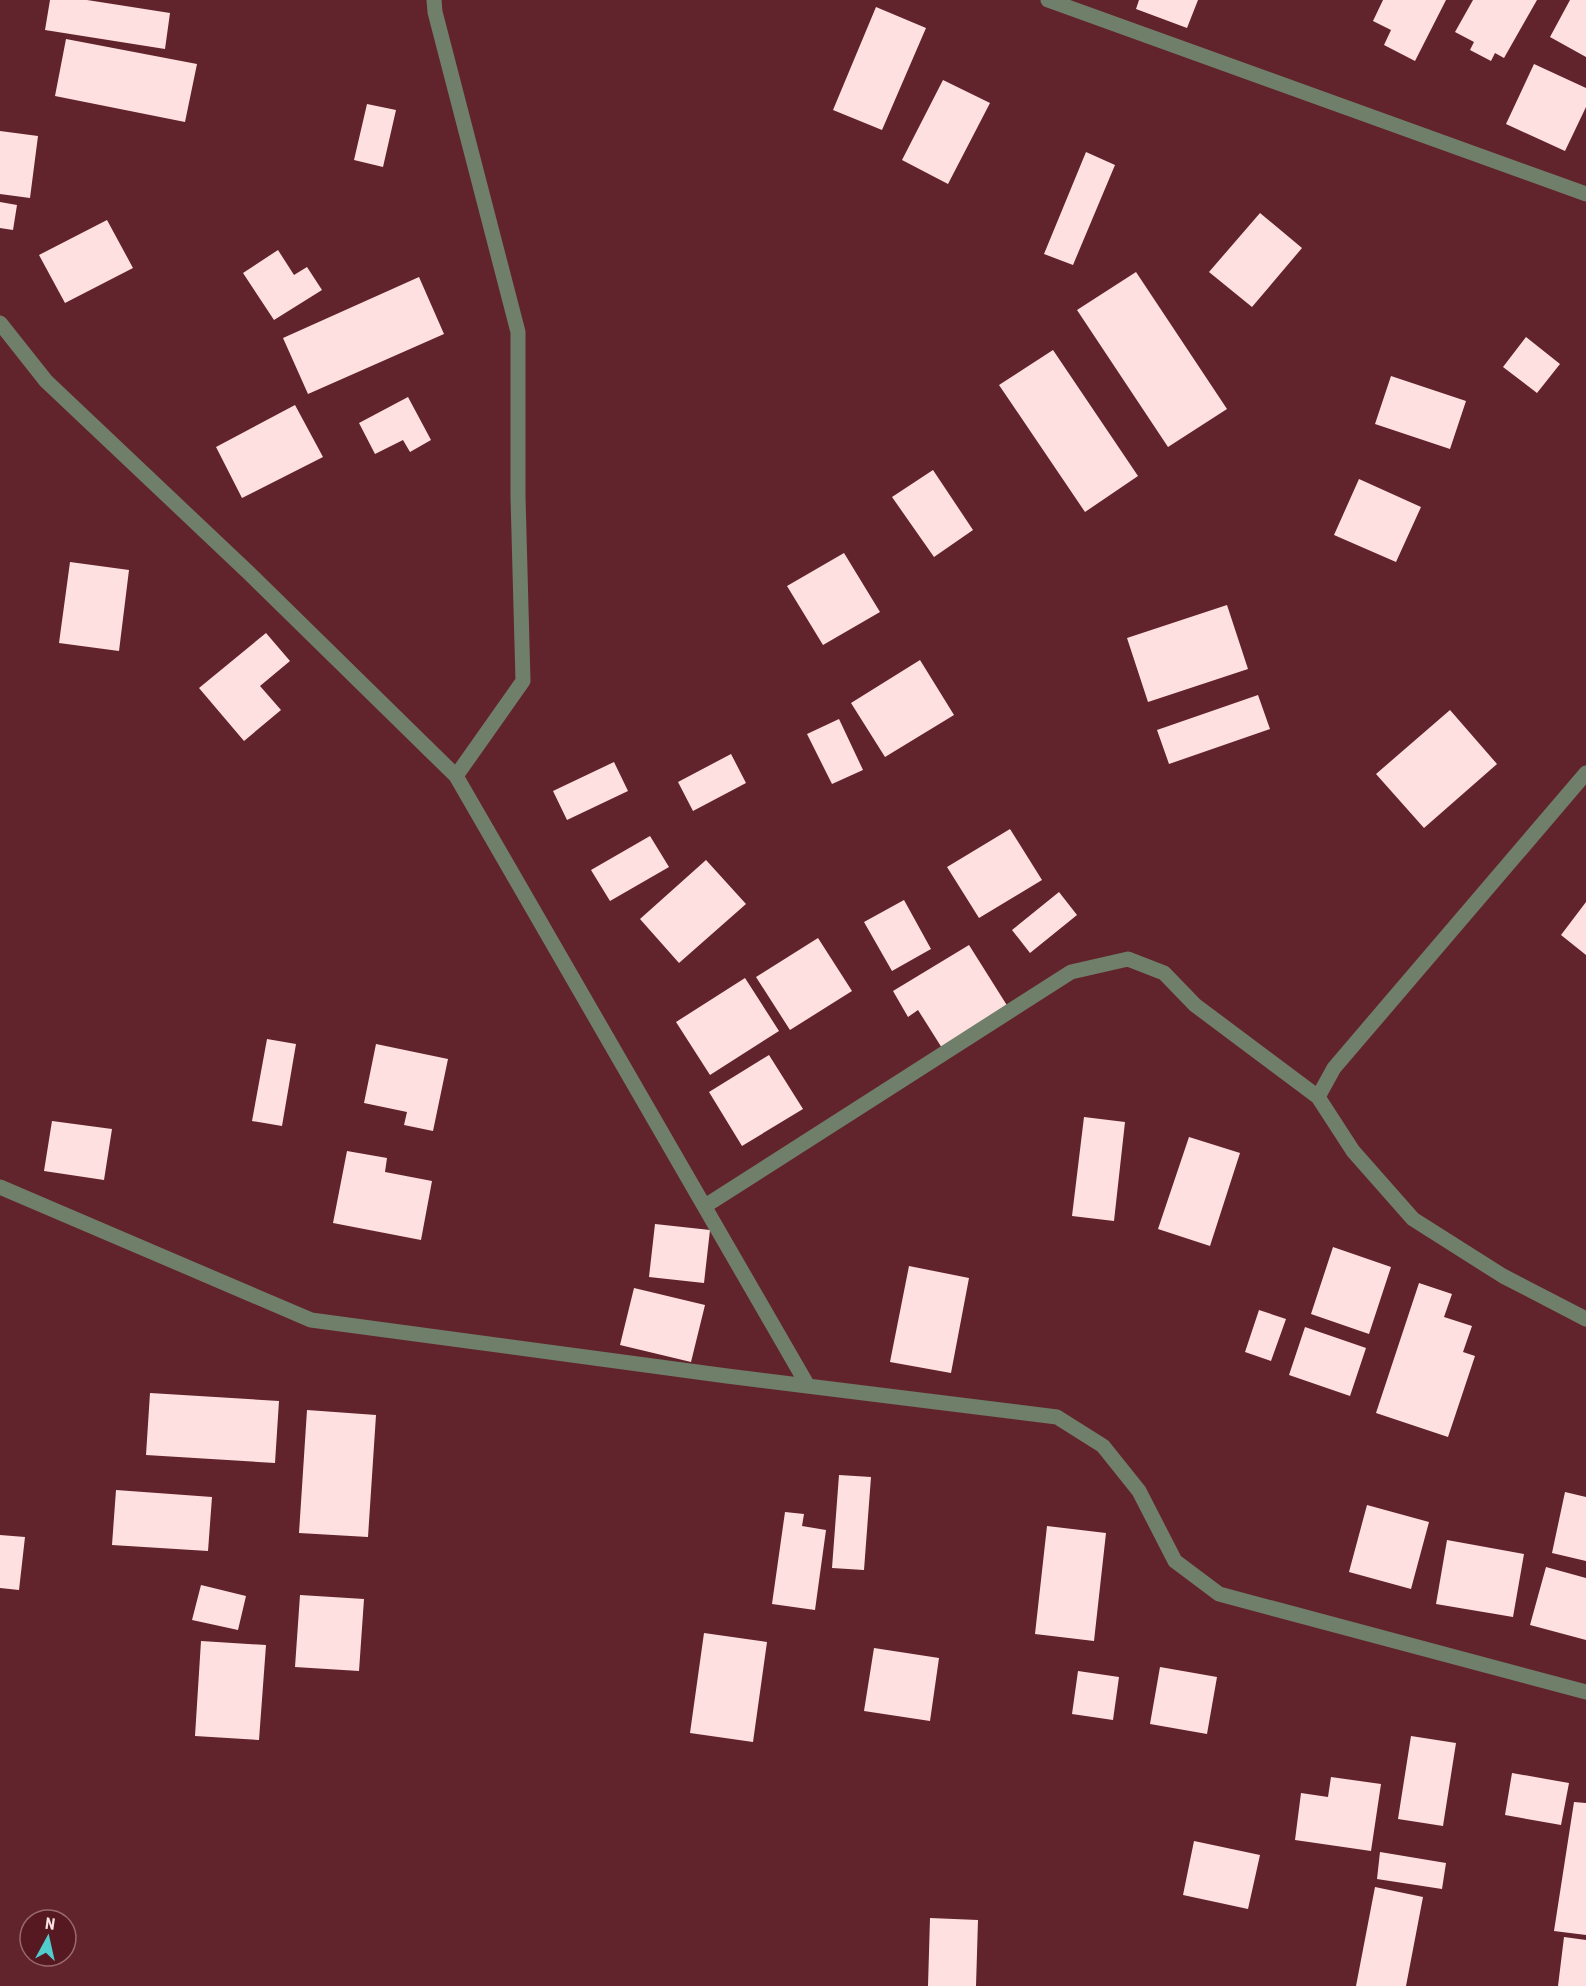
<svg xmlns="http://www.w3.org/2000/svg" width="1586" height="1986" viewBox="0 0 1586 1986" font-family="'Roboto Condensed',sans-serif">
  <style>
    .building { fill: #fee0e1 }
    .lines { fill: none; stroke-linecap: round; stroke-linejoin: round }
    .minor { stroke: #707f69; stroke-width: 15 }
  </style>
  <rect width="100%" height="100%" fill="#62242c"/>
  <!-- building -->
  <path class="building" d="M50 0H87L170 13 165 49 45 30Z
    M1139 0H1198L1187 28 1136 9Z
    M1383 0H1446L1415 61 1384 45 1391 30 1373 21Z
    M1473 0H1537L1504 58 1495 53 1491 61 1470 50 1474 42 1455 32Z
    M1570 0H1586V57L1550 37Z
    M876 7 926 28 882 130 833 110Z
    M66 39 197 64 185 122 55 96Z
    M1534 64 1586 88V107L1565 151 1506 124Z
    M943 80 990 103 948 184 902 160Z
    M367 104 396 110 383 167 354 160Z
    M0 131 38 136 30 198 0 194Z
    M1086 152 1115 165 1073 265 1044 254Z
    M0 202 17 205 13 230 0 228Z
    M1260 213 1302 248 1252 307 1209 272Z
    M107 220 133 268 65 303 39 255Z
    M278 250 294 275 307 267 322 290 274 320 243 273Z
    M1136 272 1227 409 1168 447 1077 310Z
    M419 277 444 334 308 394 283 338Z
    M1526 337 1560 364 1537 393 1503 367Z
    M1053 350 1138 476 1085 512 999 385Z
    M1391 376 1466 401 1450 449 1375 424Z
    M408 397 431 440 410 452 403 440 375 454 359 423Z
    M295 405 323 457 242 498 216 447Z
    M933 470 973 530 934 557 892 497Z
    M1359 479 1421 507 1396 562 1334 535Z
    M844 553 880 612 823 645 787 586Z
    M70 562 129 570 119 651 59 643Z
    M1227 605 1248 669 1148 702 1127 638Z
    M266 633 290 661 260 686 281 710 244 741 199 688Z
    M920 660 954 715 885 757 851 703Z
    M1258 695 1270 729 1169 764 1157 730Z
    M1450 710 1497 764 1424 828 1376 774Z
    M839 719 863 770 832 784 807 734Z
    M731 754 746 783 693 811 678 782Z
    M614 762 628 791 567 820 553 791Z
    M1010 829 1042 880 979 918 947 867Z
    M650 836 669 867 610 901 591 870Z
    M706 860 746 904 679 963 640 919Z
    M1059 892 1077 915 1030 953 1012 930Z
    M904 900 931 949 892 971 864 922Z
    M1586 902V955L1561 935Z
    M818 938 852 991 790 1030 756 977Z
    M969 945 1008 1007 942 1048 918 1010 908 1017 893 991Z
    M745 978 779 1031 710 1075 676 1022Z
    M267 1039 296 1044 282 1126 252 1121Z
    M376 1044 448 1059 433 1131 404 1125 407 1112 364 1103Z
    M769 1055 803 1109 742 1146 709 1092Z
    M1084 1117 1125 1122 1114 1221 1072 1216Z
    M52 1121 112 1129 104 1180 44 1171Z
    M1189 1137 1240 1153 1210 1246 1158 1229Z
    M347 1151 387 1158 385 1172 432 1181 421 1240 333 1223Z
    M655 1224 710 1230 704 1283 649 1277Z
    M1333 1247 1391 1267 1369 1334 1311 1314Z
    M909 1266 969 1278 951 1373 890 1362Z
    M1419 1283 1452 1294 1444 1317 1472 1326 1463 1352 1475 1356 1448 1437 1376 1413Z
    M634 1288 705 1305 691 1362 620 1345Z
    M1259 1310 1286 1319 1271 1361 1245 1352Z
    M1305 1327 1366 1348 1350 1396 1289 1375Z
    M150 1393 279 1401 275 1463 146 1455Z
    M307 1410 376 1415 368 1537 299 1533Z
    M839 1475 871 1477 864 1570 832 1568Z
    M116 1490 212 1497 208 1551 112 1545Z
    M1565 1492 1586 1497V1561L1552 1553Z
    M1367 1505 1429 1522 1411 1589 1349 1572Z
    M785 1512 804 1514 802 1526 826 1530 815 1610 772 1604Z
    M1047 1526 1106 1533 1094 1641 1035 1634Z
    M0 1535 25 1537 19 1590 0 1588Z
    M1447 1540 1524 1554 1513 1617 1436 1604Z
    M1546 1567 1586 1578V1640L1530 1625Z
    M201 1585 246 1596 238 1630 192 1620Z
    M300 1595 364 1599 359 1671 295 1667Z
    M704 1633 767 1642 753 1742 690 1733Z
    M201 1641 266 1645 259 1740 195 1736Z
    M874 1648 939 1658 930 1721 864 1711Z
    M1160 1667 1217 1677 1207 1734 1150 1724Z
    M1078 1671 1119 1677 1113 1720 1072 1714Z
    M1411 1736 1456 1743 1443 1826 1398 1819Z
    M1512 1773 1569 1783 1561 1825 1505 1815Z
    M1331 1777 1381 1784 1371 1851 1295 1840 1301 1793 1328 1797Z
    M1574 1802 1586 1803V1935L1554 1931Z
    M1194 1841 1260 1855 1248 1909 1183 1895Z
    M1380 1852 1446 1863 1442 1889 1377 1879Z
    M1375 1887 1423 1897 1406 1986H1356Z
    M930 1918 978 1920 976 1986H928Z
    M1564 1937 1586 1940V1986H1558Z"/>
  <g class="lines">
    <!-- minor -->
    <path class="minor" d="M434 0 435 12 518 332V497L523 681 456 776
      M1048 0 1586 194
      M0 323 46 381 250 574 456 776 808 1386
      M1586 773 1334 1068 1318 1097 1353 1151 1413 1219 1503 1276 1586 1319
      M0 1187 311 1320 727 1376 1057 1417 1103 1446 1139 1491 1175 1561 1219 1594 1586 1692
      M705 1206 1071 972 1128 959 1164 973 1195 1005 1318 1097"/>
  </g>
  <!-- north arrow -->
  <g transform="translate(48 1938) rotate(8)"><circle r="28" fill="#561922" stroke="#986a70" stroke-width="1.5"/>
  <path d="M0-4.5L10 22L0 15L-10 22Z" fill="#52cdcd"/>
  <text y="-9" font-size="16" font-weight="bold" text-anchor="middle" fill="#fce3e4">N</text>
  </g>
</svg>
